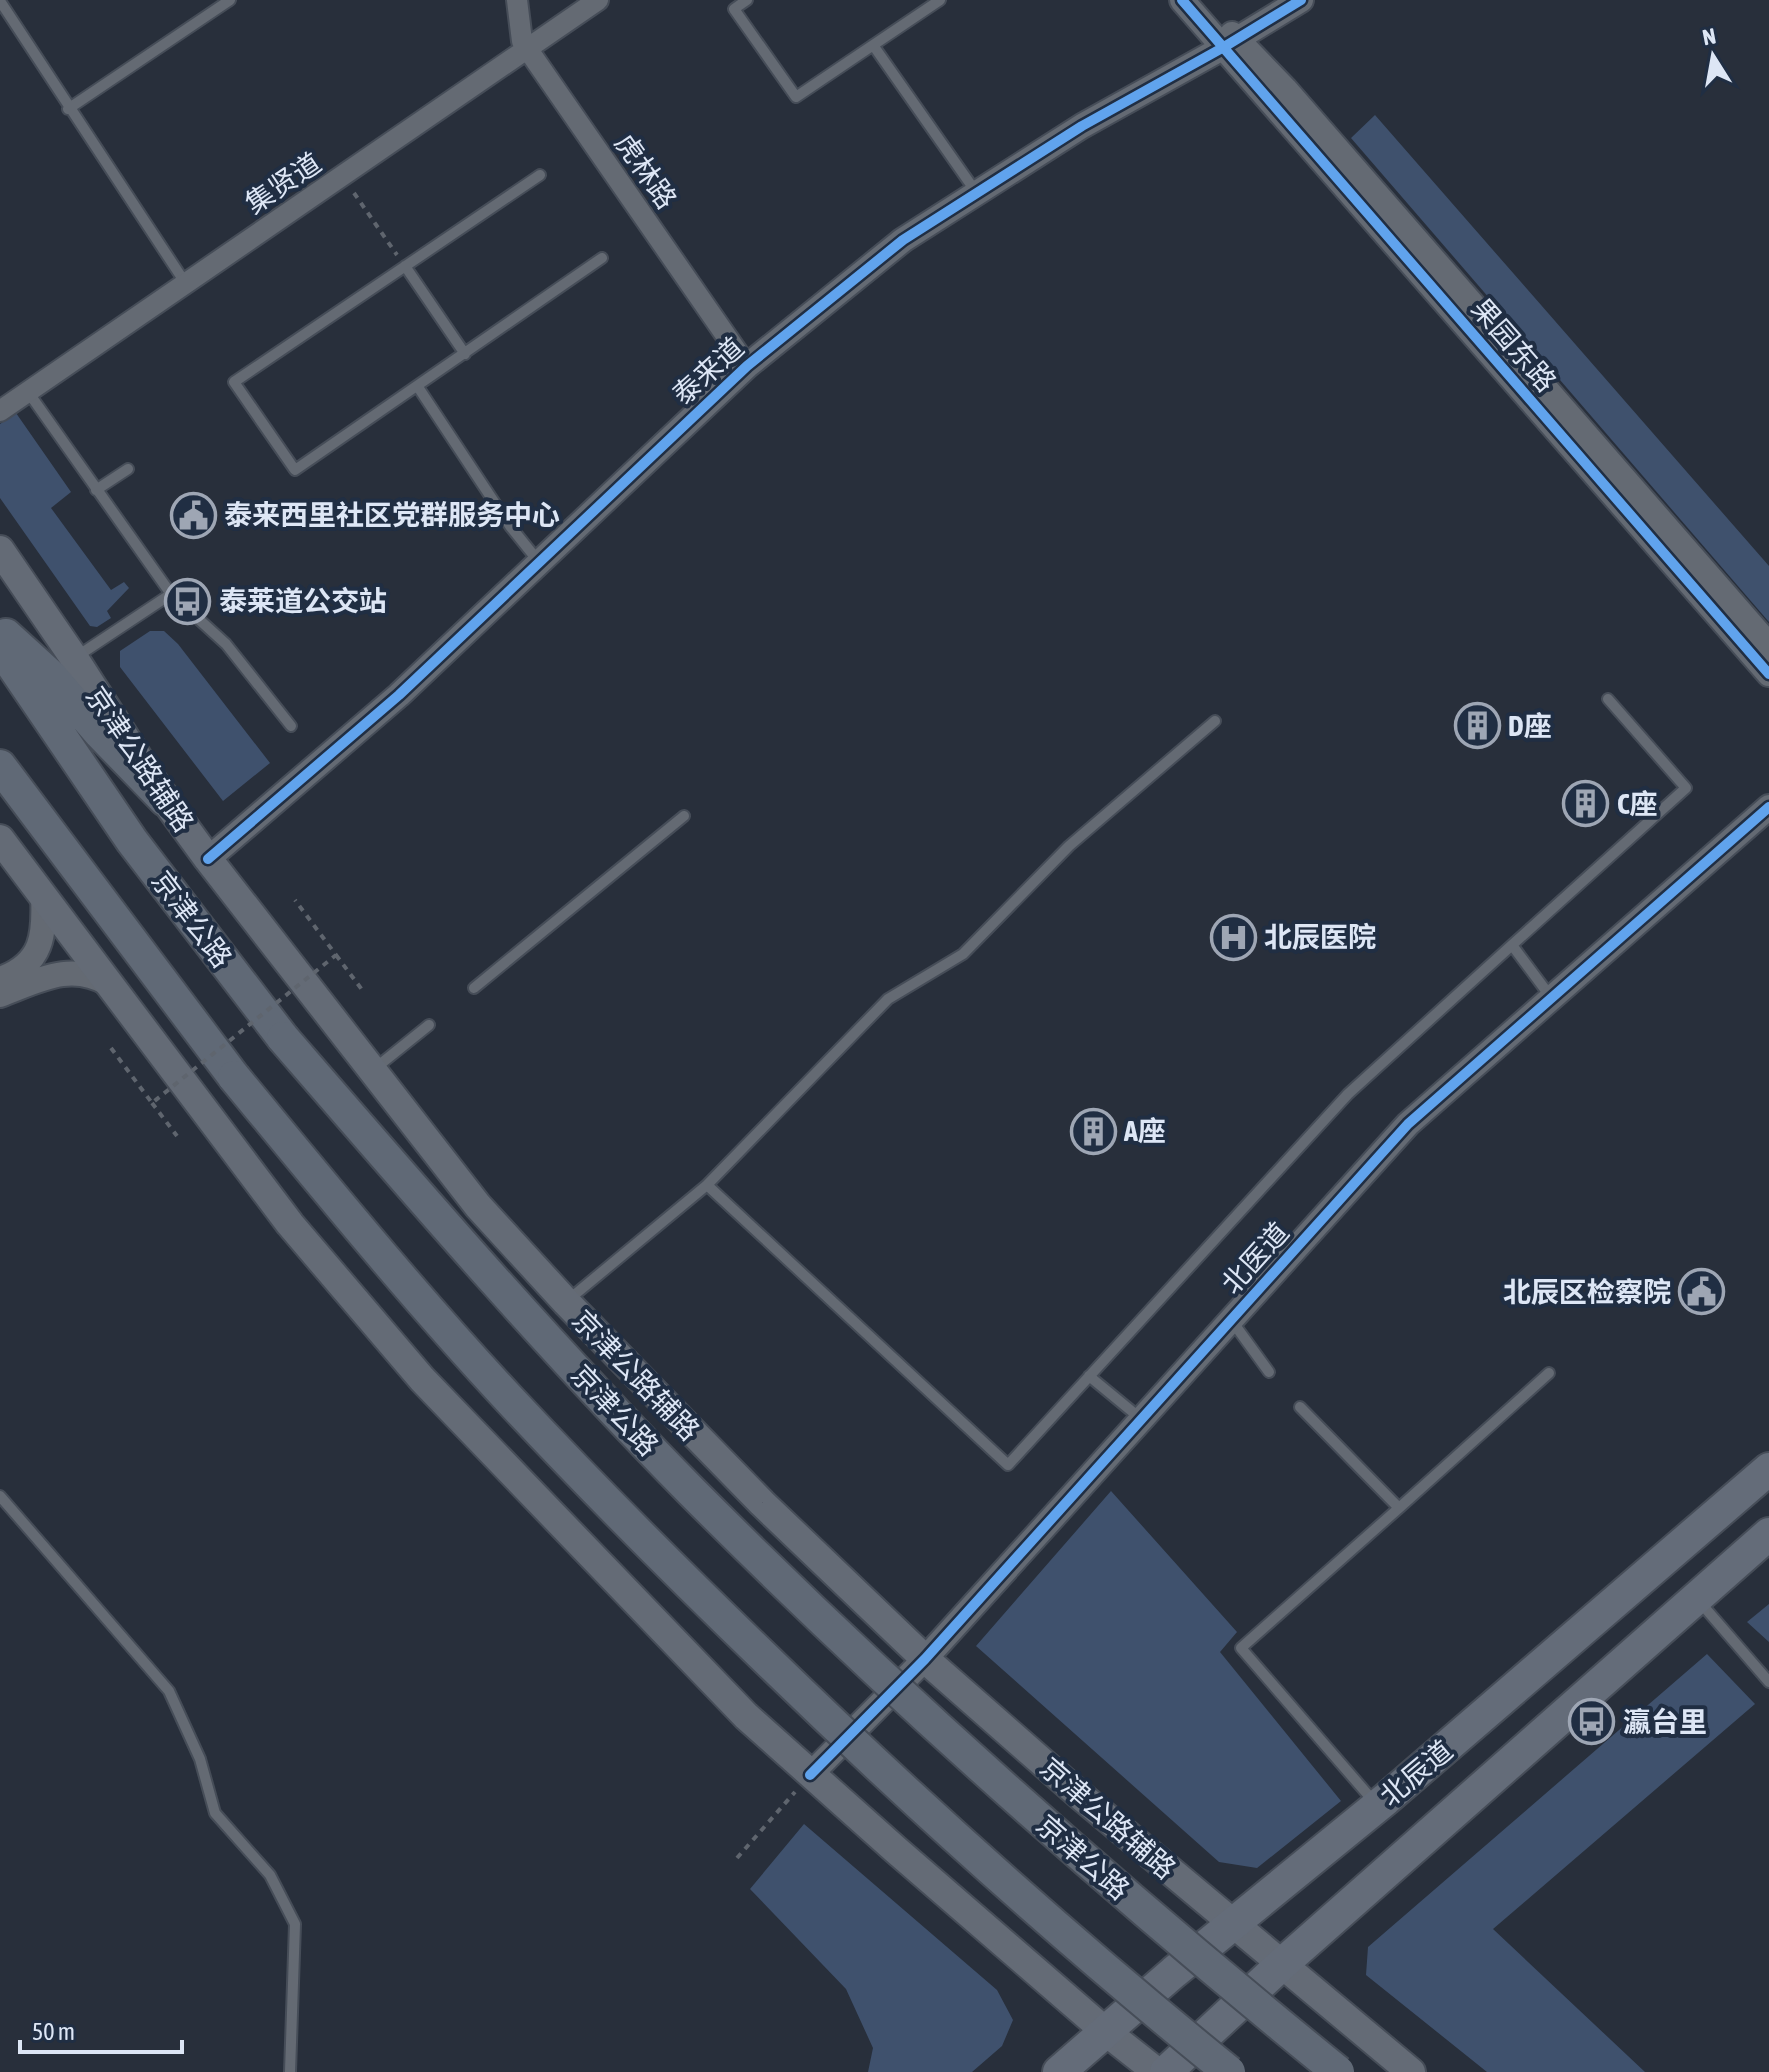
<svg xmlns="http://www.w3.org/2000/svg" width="1769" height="2072" viewBox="0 0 1769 2072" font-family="'Asap Condensed','Noto Sans SC',sans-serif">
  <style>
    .green { fill: #3f516d }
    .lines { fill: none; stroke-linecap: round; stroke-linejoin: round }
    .service-casing { stroke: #464d58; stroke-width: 14 }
    .minor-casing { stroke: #464d58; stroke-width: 24 }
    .tertiary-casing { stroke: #464d58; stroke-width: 28 }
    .secondary-casing { stroke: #464d58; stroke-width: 32 }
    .primary-casing { stroke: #464d58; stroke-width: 36 }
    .trunk-casing { stroke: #464d58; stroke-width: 36 }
    .path { stroke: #5f656e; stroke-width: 4; stroke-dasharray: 6 6; stroke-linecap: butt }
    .service { stroke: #646a73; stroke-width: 10 }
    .minor { stroke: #646a73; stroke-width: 20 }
    .tertiary { stroke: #646a73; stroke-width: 24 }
    .secondary { stroke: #646b76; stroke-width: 28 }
    .primary { stroke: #646c79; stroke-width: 32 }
    .trunk { stroke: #606976; stroke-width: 32 }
    .trunk-bridge-casing { stroke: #464d58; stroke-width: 36; stroke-linecap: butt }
    .path-bridge { stroke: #5f656e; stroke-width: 4; stroke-dasharray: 6 6; stroke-linecap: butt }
    .trunk-bridge { stroke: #606976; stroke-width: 32 }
    .cycleway-casing { stroke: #202e43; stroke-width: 15 }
    .cycleway { stroke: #60a3ed; stroke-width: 10 }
    .labels { text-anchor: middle; stroke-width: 8; stroke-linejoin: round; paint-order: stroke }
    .street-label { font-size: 28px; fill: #dde6f5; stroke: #202e43 }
    .poi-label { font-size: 28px; font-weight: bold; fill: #dde6f5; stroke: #202e43; text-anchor: start }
  </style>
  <rect width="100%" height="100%" fill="#282f3b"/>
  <!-- green -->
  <path class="green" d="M1375 115 1769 566V622L1351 138Z
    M16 413 71 492 51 508 111 590 124 582 129 588 107 611 111 618 97 627 90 626 0 498V424Z
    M150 631H164L178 644 270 763 223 801 120 667V651Z
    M1111 1491 1237 1632 1220 1652 1341 1801 1257 1868 1219 1862 976 1646Z
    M1769 1604V1642L1747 1622Z
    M1707 1654 1755 1704 1493 1929 1645 2072H1487L1366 1975 1368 1947Z
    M804 1824 997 1990 1013 2020 1002 2046 972 2072H868L873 2048 846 1989 750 1889Z"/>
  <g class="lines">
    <defs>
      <path id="service" d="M747 0 734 9 796 97 940 0
        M0 1 186 284
        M873 45 976 192
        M68 109 230 0
        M540 175 234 382 295 470 602 258
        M405 266 465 354
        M418 387 510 526 539 562
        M26 389 171 594 226 644 291 726
        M96 490 128 469
        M76 657 171 594
        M474 988 684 816
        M1550 996 1512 945 1686 788 1608 699
        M373 1070 429 1025
        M707 1185 888 999 963 954 1069 846 1215 721
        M567 1301 707 1185 1008 1465 1348 1094 1512 945
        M1232 1321 1269 1372
        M1089 1376 1140 1418
        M1300 1407 1399 1508 1241 1648 1376 1804
        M0 1496 169 1691 200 1759 215 1813 270 1875 295 1924 290 2072
        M1399 1508 1549 1373
        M1699 1601 1769 1682"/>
      <path id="minor" d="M517 0 522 41 747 366
        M0 411 598 0"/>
      <path id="tertiary" d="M1182 0 1769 674
        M1232 34 1285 89 1769 645
        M208 859 399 695 747 366 903 240 1082 126 1224 47 1301 0
        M0 979C43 964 45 935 43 895
        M0 995C38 981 70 961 109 984
        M810 1775 925 1659 1408 1124 1769 807"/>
      <path id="secondary" d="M0 550 74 658 165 800 208 859 478 1206 566 1302 762 1503 925 1659 1082 1797 1411 2072
        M0 839 290 1224 422 1379 746 1716 896 1850 1105 2031 1157 2072"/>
      <path id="primary" d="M1059 2072 1174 1972 1386 1799 1769 1469
        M1166 2072 1281 1965 1769 1534"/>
      <path id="trunk" d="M6 635 50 675 99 732 165 800
        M0 647 132 841 283 1038
        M0 766 234 1077"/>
    </defs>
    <!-- service casing -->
    <use href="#service" class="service-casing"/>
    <!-- minor casing -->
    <use href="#minor" class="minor-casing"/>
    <!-- tertiary casing -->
    <use href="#tertiary" class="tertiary-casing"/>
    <!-- secondary casing -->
    <use href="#secondary" class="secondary-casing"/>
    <!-- primary casing -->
    <use href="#primary" class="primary-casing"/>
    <!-- trunk casing -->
    <use href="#trunk" class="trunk-casing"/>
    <!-- path -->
    <path class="path" d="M354 193 397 255
      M336 955 363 991
      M152 1103 177 1136
      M737 1858 795 1792"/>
    <!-- service -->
    <use href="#service" class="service"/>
    <!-- minor -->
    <use href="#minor" class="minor"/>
    <!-- tertiary -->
    <use href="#tertiary" class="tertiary"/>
    <!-- secondary -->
    <use href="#secondary" class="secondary"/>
    <!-- primary -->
    <use href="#primary" class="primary"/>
    <!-- trunk -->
    <use href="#trunk" class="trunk"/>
    <defs>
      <path id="trunk-bridge" d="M283 1038C416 1192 548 1346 691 1491 896 1697 1113 1889 1338 2072
        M234 1077C324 1186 413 1296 510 1400 592 1488 677 1573 764 1657 913 1802 1067 1941 1229 2072"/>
    </defs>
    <!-- trunk-bridge casing -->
    <use href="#trunk-bridge" class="trunk-bridge-casing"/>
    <!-- path-bridge -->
    <path class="path-bridge" d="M111 1048 152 1103 336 955 295 900"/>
    <!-- trunk-bridge -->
    <use href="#trunk-bridge" class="trunk-bridge"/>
    <defs>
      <path id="cycleway" d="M1182 0 1769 674
        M208 859 399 695 747 366 903 240 1082 126 1224 47 1301 0
        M810 1775 925 1659 1408 1124 1769 807"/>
    </defs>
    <!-- cycleway casing -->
    <use href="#cycleway" class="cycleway-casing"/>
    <!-- cycleway -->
    <use href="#cycleway" class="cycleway"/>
  </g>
  <!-- icons -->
  <defs>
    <symbol id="civic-ring" viewBox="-11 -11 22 22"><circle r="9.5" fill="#202e43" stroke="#9ea6b4" stroke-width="1.5"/><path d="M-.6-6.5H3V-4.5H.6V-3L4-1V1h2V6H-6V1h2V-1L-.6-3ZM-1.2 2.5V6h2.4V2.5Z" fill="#9ea6b4"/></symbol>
    <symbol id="bus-ring" viewBox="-11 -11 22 22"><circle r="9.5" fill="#202e43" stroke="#9ea6b4" stroke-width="1.5"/><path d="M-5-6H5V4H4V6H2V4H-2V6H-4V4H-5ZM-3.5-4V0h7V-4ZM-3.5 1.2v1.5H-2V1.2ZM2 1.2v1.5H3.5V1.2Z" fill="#9ea6b4"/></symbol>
    <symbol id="building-ring" viewBox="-11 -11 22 22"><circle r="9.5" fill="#202e43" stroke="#9ea6b4" stroke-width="1.5"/><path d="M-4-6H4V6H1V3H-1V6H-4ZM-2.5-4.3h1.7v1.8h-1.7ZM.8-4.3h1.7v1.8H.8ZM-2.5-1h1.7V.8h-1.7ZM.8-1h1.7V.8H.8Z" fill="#9ea6b4"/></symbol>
    <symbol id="hospital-ring" viewBox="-11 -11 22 22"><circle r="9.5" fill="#202e43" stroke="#9ea6b4" stroke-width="1.5"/><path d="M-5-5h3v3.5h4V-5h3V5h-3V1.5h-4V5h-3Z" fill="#9ea6b4"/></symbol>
  </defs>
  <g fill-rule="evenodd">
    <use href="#civic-ring" x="168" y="490" width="51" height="51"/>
    <use href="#bus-ring" x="162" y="576" width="51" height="51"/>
    <use href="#building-ring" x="1452" y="700" width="51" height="51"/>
    <use href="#building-ring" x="1560" y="778" width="51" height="51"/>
    <use href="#hospital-ring" x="1208" y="912" width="51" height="51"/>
    <use href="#building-ring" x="1068" y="1106" width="51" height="51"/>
    <use href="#civic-ring" x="1676" y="1266" width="51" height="51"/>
    <use href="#bus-ring" x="1566" y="1696" width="51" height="51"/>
  </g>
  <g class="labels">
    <!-- street labels -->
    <g class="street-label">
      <text transform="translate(646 171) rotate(55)" y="10">虎林路</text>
      <text transform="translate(283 183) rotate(-34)" y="10">集贤道</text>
      <text transform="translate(1514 345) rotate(49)" y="10">果园东路</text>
      <text transform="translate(708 371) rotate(-42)" y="10">泰来道</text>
      <text transform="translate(140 759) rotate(56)" y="10">京津公路辅路</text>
      <text transform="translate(192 919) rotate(53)" y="10">京津公路</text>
      <text transform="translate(1255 1258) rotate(-48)" y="10">北医道</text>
      <text transform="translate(636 1375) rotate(46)" y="10">京津公路辅路</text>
      <text transform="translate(615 1410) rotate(47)" y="10">京津公路</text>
      <text transform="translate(1416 1773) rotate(-40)" y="10">北辰道</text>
      <text transform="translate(1108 1818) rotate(41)" y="10">京津公路辅路</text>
      <text transform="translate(1083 1857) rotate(41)" y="10">京津公路</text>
    </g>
    <!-- poi labels -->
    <g class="poi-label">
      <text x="224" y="525">泰来西里社区党群服务中心</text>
      <text x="219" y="611">泰莱道公交站</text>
      <text x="1508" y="736">D座</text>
      <text x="1617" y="814">C座</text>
      <text x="1264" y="947">北辰医院</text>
      <text x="1124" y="1141">A座</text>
      <text x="1671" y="1302" text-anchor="end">北辰区检察院</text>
      <text x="1623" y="1732">瀛台里</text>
    </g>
  </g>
  <!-- north arrow -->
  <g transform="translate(1713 56) rotate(349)" stroke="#202e43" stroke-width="6" paint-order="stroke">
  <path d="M0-6L14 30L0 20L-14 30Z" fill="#dde6f5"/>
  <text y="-12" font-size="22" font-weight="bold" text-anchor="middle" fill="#dde6f5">N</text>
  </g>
  <!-- scale -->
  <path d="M20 2040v12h162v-12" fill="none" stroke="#dde6f5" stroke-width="4"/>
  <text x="32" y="2040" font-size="24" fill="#dde6f5" stroke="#202e43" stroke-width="6" paint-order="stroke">50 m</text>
</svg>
